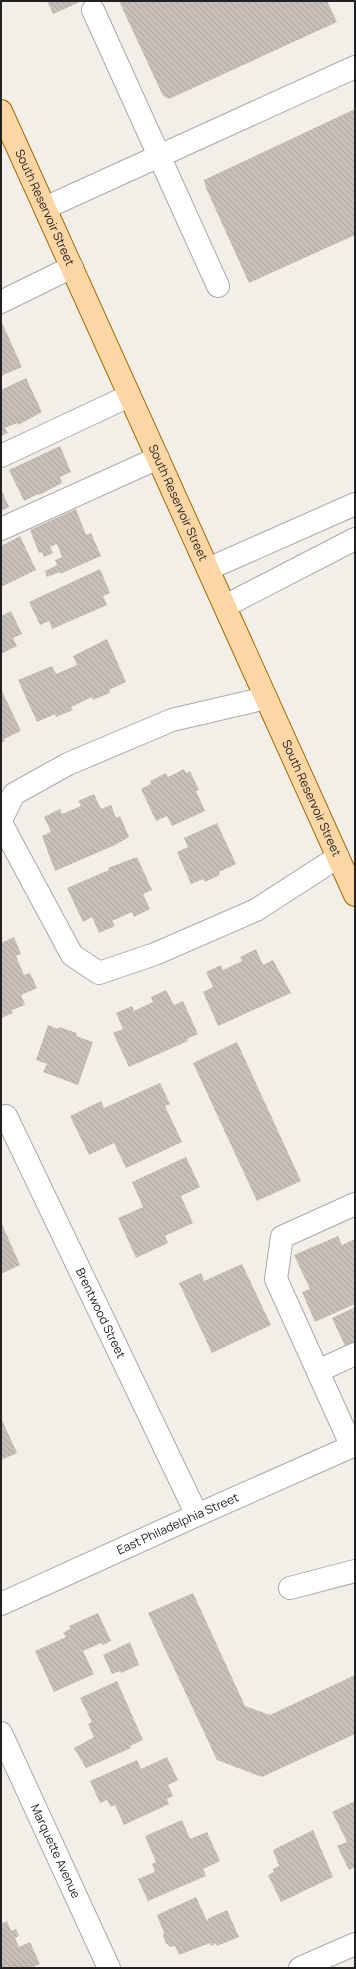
<svg xmlns="http://www.w3.org/2000/svg" width="356" height="1969" viewBox="0 0 356 1969" font-family="Manrope,sans-serif">
  <style>
    .building { fill: url(#building-back-hatch) }
    .lines { fill: none; stroke-linecap: round; stroke-linejoin: round }
    .minor-casing { stroke: #a9a9a9; stroke-width: 24 }
    .major-casing { stroke: #a06b00; stroke-width: 24 }
    .minor { stroke: #fff; stroke-width: 22 }
    .major { stroke: #fcd6a4; stroke-width: 22 }
    .labels { text-anchor: middle; stroke-width: 3; stroke-linejoin: round; paint-order: stroke }
    .street-label { font-size: 12px; fill: #222; stroke: #fff }
  </style>
  <defs>
    <pattern id="building-back-hatch" width="6" height="6" patternUnits="userSpaceOnUse"><rect width="6" height="6" fill="#c7bfb8"/><path d="M-1 5l2 2M0 0l6 6M5-1l2 2" fill="none" stroke="#aba49e"/></pattern>
  </defs>
  <rect width="100%" height="100%" fill="#f2efe9"/>
  <!-- building -->
  <path class="building" d="M47 1H82L53 14Z
    M119 1H327L337 22 169 99 163 96Z
    M355 109V235L249 283 206 188 204 180Z
    M2 323 22 367 1 376V324Z
    M26 378 42 412 18 425 17 423 5 428 8 433 1 436V390Z
    M60 446 71 472 60 477 62 483 39 495 38 494 24 501 9 470Z
    M1 489 9 507 1 511Z
    M76 509 86 535 91 533 101 556 60 574V572L47 577 45 571 57 565 55 560 62 557 57 544 50 547 53 553 44 557 42 552 39 553 30 530Z
    M20 536 36 570 1 587V546Z
    M100 569 110 593 103 596 107 605 52 629 49 621 40 625 29 602Z
    M11 611 22 634 13 638 17 646 1 654V616Z
    M107 639 126 682 109 690 110 693 93 700 92 697 71 707 73 710 56 717 55 714 37 722 18 680 52 666 56 674 77 665 73 656Z
    M1 689 21 731 4 739 5 741 1 743Z
    M184 769 186 773 190 771 199 790 196 791 205 811 172 826 167 816 156 821 141 789 151 784 150 781 166 773 168 777Z
    M94 794 101 809 111 805 116 818 120 816 129 837 115 845 55 871 42 836 51 832 44 817 60 809 62 814 81 806 78 801Z
    M217 823 236 864 219 872 220 875 205 882 203 879 191 884 177 852 188 847 184 838Z
    M137 857 152 890 143 894 150 909 134 917 132 912 112 921 115 926 99 933 92 917 83 922 67 888 109 870 108 868Z
    M14 937 21 954 16 956 24 975 30 973 37 988 21 995 25 1005 12 1010 13 1013 1 1018V943Z
    M256 949 263 965 273 960 291 993 218 1026 203 992 213 987 206 972 221 965 223 970 242 961 240 957Z
    M166 990 174 1005 183 1001 198 1034 187 1039 188 1041 129 1067 113 1033 123 1029 116 1013 132 1006 134 1011 153 1002 151 997Z
    M48 1025 58 1029 59 1027 77 1033 76 1036 93 1042 78 1085 43 1072 47 1064 36 1060Z
    M237 1042 301 1181 257 1201 193 1063Z
    M160 1083 170 1104 165 1106 182 1142 126 1168 114 1143 89 1155 70 1116 101 1101 104 1108Z
    M186 1157 200 1187 181 1196 193 1223 165 1236 168 1243 136 1258 118 1218 143 1207 132 1182Z
    M1 1222 20 1265 1 1274Z
    M338 1236 342 1245 355 1239V1304L315 1322 302 1292 310 1289 294 1255Z
    M242 1264 271 1325 212 1353 179 1283 201 1273 204 1281Z
    M355 1307V1344L346 1348 332 1318Z
    M1 1418 17 1453 1 1460Z
    M193 1593 245 1706 270 1715 355 1675V1734L262 1777 217 1760 148 1613Z
    M98 1613 111 1641 103 1645 101 1643 83 1651 94 1674 54 1692 35 1651 66 1637 63 1633 70 1629 69 1626Z
    M130 1642 139 1665 121 1673 120 1671 112 1674 103 1655Z
    M117 1681 143 1740 130 1746 131 1748 86 1768 74 1748 94 1737 88 1724 92 1722 80 1698Z
    M167 1757 178 1780 168 1785 173 1796 167 1799 169 1804 124 1825 115 1805 111 1807 107 1800 100 1803 90 1781 137 1760 141 1769Z
    M355 1801V1867L349 1870 337 1846 347 1842 332 1812Z
    M182 1820 190 1839 207 1832 220 1861 203 1869 206 1876 148 1901 138 1879 155 1872 152 1864 156 1862 145 1836Z
    M313 1830 333 1877 281 1902 268 1875 274 1872 273 1869 279 1866 273 1850Z
    M196 1897 207 1921 209 1918 227 1910 239 1937 217 1946 216 1943 211 1946 210 1943 179 1955 175 1946 171 1947 166 1943 163 1936 164 1933 157 1915Z
    M7 1921 11 1931 16 1929 19 1936 15 1938 19 1947 30 1942 40 1964 31 1968 10 1967 1 1968V1924Z"/>
  <g class="lines">
    <defs>
      <g id="minor">
        <path d="M93 10 218 286"/>
        <path d="M45 208 355 67"/>
        <path d="M1 302 72 267"/>
        <path d="M1 456 129 396"/>
        <path d="M1 529 158 458"/>
        <path d="M208 569 355 504"/>
        <path d="M225 606 355 539"/>
        <path d="M1 820 14 794 68 764 172 720 266 698"/>
        <path d="M1 823 72 955 99 973 155 954 256 910 338 857"/>
        <path id="s1" d="M1 1118 6 1116 197 1515"/>
        <path d="M318 1371 355 1354"/>
        <path d="M352 1447 276 1279 282 1237 355 1204"/>
        <path d="M290 1588 355 1571"/>
        <path id="s2" d="M1 1604 197 1515 355 1445"/>
        <path id="s3" d="M1 1733 109 1968"/>
        <path d="M300 1968 355 1944"/>
      </g>
      <g id="major">
        <path id="s4" d="M1 111 355 895"/>
      </g>
    </defs>
    <!-- minor casing -->
    <use href="#minor" class="minor-casing"/>
    <!-- major casing -->
    <use href="#major" class="major-casing"/>
    <!-- minor -->
    <use href="#minor" class="minor"/>
    <!-- major -->
    <use href="#major" class="major"/>
  </g>
  <g class="labels">
    <!-- street labels -->
    <g class="street-label">
      <text dy="4" stroke="none"><textPath href="#s4" startOffset="106">South Reservoir Street</textPath></text>
      <text dy="4" stroke="none"><textPath href="#s4" startOffset="430">South Reservoir Street</textPath></text>
      <text dy="4" stroke="none"><textPath href="#s4" startOffset="754">South Reservoir Street</textPath></text>
      <text dy="4" stroke="none"><textPath href="#s1" startOffset="224">Brentwood Street</textPath></text>
      <text dy="4" stroke="none"><textPath href="#s2" startOffset="194">East Philadelphia Street</textPath></text>
      <text dy="4" stroke="none"><textPath href="#s3" startOffset="130">Marquette Avenue</textPath></text>
    </g>
  </g>
  <!-- border -->
  <rect width="356" height="1969" fill="none" stroke="#222222" stroke-width="4"/>
</svg>
